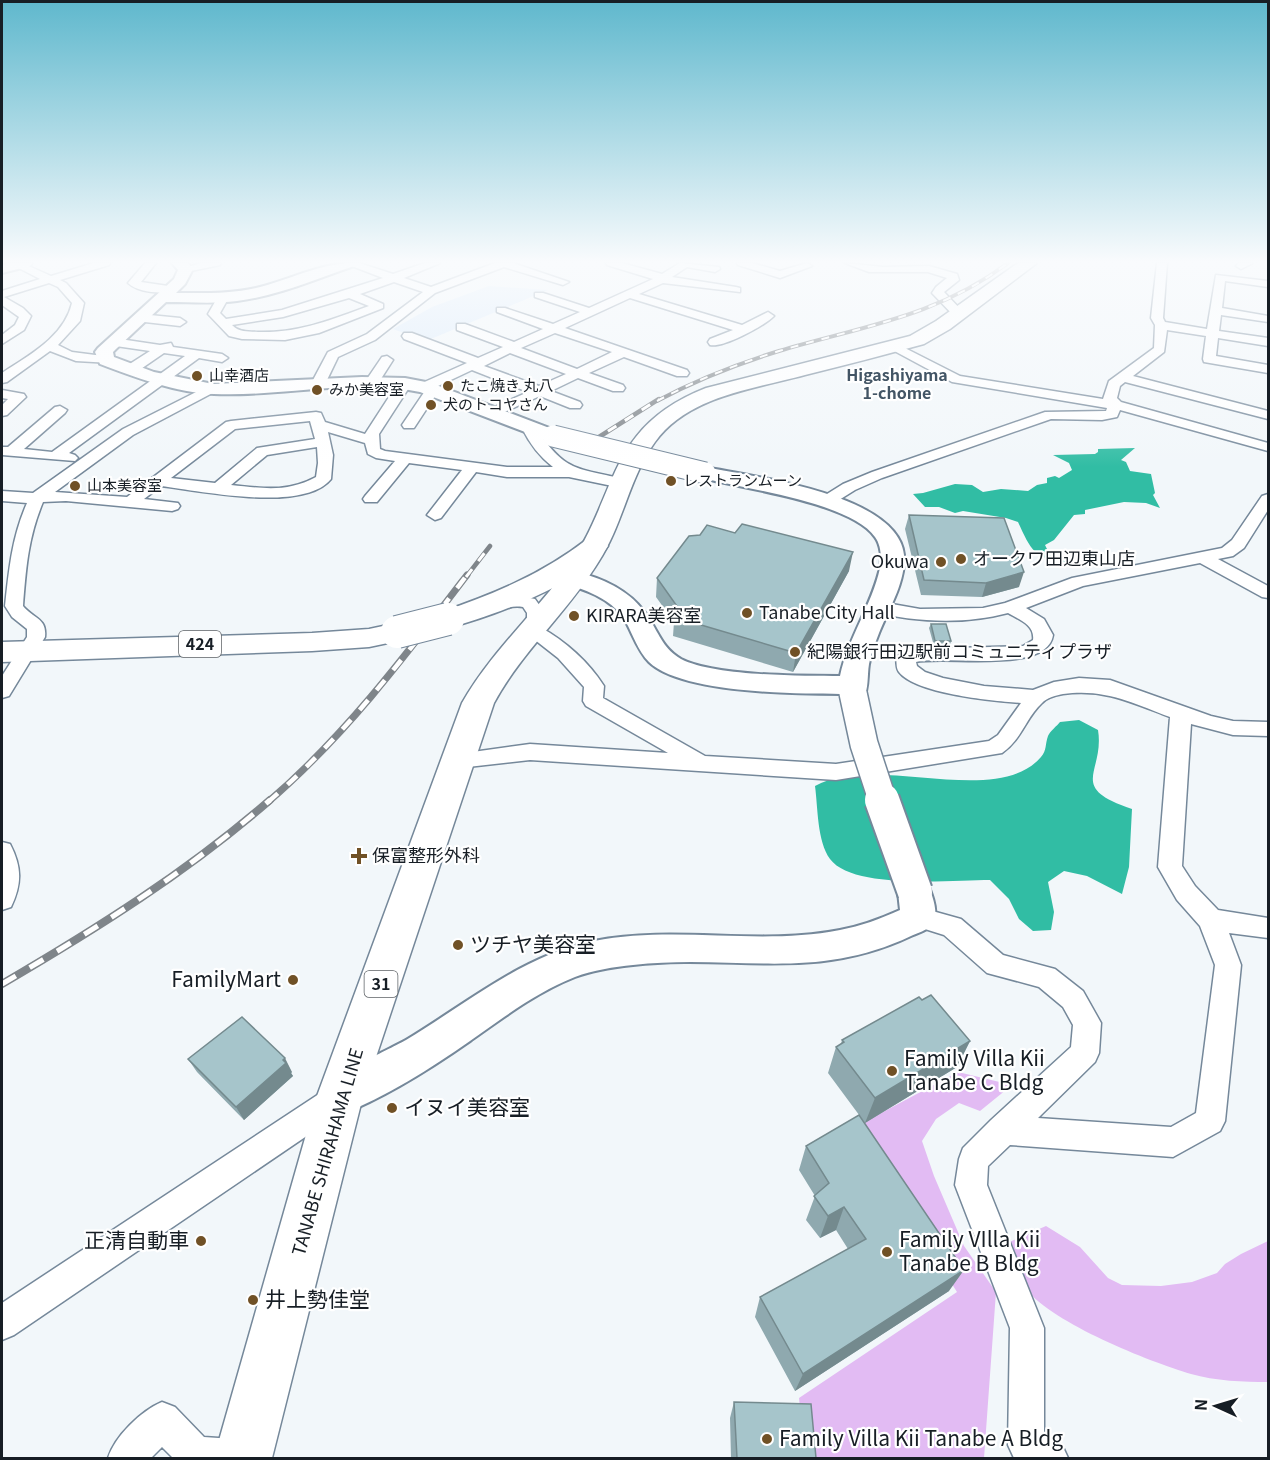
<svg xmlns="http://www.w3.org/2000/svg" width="1270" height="1460" viewBox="0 0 1270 1460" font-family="Georgia,'Noto Sans JP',serif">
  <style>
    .built { fill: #dbebfb }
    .green { fill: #e2bbf3 }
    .water { fill: #31bda4 }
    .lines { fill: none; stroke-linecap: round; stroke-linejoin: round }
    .street-casing { stroke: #75889a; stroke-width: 3 }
    .secondary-casing { stroke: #75889a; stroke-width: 4 }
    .primary-casing { stroke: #75889a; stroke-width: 3 }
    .highway-casing { stroke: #75889a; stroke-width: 3 }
    .street { fill: #fff; fill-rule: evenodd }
    .secondary { fill: #fff; fill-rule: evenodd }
    .primary { fill: #fff; fill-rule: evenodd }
    .highway { fill: #fff; fill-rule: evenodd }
    .rail-far3-casing { stroke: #7f858a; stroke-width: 4 }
    .rail-far2-casing { stroke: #7f858a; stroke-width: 4.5 }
    .rail-far1-casing { stroke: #7f858a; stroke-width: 7 }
    .rail-casing { stroke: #7f858a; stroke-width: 8 }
    .rail-far3 { stroke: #fff; stroke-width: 2; stroke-dasharray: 8; stroke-linecap: butt }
    .rail-far2 { stroke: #fff; stroke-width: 3; stroke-dasharray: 10; stroke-linecap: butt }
    .rail-far1 { stroke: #fff; stroke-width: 4.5; stroke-dasharray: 13; stroke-linecap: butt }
    .rail { stroke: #fff; stroke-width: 5; stroke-dasharray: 16; stroke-linecap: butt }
    .secondary-bridge-far2-casing { stroke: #75889a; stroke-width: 23; stroke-linecap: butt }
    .secondary-bridge-far1-casing { stroke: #75889a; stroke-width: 30; stroke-linecap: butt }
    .secondary-bridge-casing { stroke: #75889a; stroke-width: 38; stroke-linecap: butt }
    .highway-bridge-casing { stroke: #75889a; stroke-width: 34; stroke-linecap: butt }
    .secondary-bridge-far2 { stroke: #fff; stroke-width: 21 }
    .secondary-bridge-far1 { stroke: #fff; stroke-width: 27 }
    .secondary-bridge { stroke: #fff; stroke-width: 34 }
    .highway-bridge { stroke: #fff; stroke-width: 32 }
    .wall { fill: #8fa9af }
    .shaded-wall { fill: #748a8e }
    .building { fill: #a6c5cb; stroke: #748a8e; stroke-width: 1.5 }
    .poi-dot { fill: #705126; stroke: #fff; stroke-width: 2 }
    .labels { text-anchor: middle; stroke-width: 4.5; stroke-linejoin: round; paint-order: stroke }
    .far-poi-label { font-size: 15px; fill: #171e25; stroke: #fff; text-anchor: start }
    .far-neighbourhood-label { font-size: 16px; font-weight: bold; fill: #435565; stroke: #fff }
    .shield { fill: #fff; stroke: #5d6266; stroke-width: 1.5 }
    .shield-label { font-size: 16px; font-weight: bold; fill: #171e25 }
    .poi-label { font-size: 18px; fill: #171e25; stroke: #fff; text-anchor: start }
    .street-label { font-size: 18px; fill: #171e25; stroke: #fff }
    .near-poi-label { font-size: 21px; fill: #171e25; stroke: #fff; text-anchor: start }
  </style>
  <rect width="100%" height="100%" fill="#f2f7fa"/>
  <!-- built -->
  <path class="built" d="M489 286 548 290 426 341 393 329 432 307Z"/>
  <!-- green -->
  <path class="green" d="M958 1072 1012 1085 980 1111 959 1103 936 1119 922 1141 934 1176 964 1246 996 1292 984 1458H805L799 1398 957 1292 853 1128Z
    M1046 1226 1080 1247 1108 1278 1122 1285 1161 1286 1192 1282 1217 1273 1225 1264 1241 1254 1268 1241V1382C1244 1382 1215 1381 1191 1374 1148 1361 1054 1324 1026 1289 1017 1278 1013 1257 1007 1243Z"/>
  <!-- water -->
  <path class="water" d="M1135 448 1121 460 1126 462 1130 471 1151 474 1155 493 1153 495 1160 508 1146 503 1124 502 1085 510V514L1074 515 1054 540 1045 545 1050 555 1067 562C1034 559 1031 550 1018 522L1006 518 963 511 955 513 939 507H925L913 494 923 493 955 484 972 485 983 492 1001 489 1028 491 1037 485 1047 483V478L1055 476 1059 478 1072 470 1069 463 1053 455 1095 454 1098 452V449Z
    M1079 720 1098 730C1105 773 1066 787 1132 809L1129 867 1122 894 1087 876 1064 871 1048 882 1054 912 1051 930 1033 931 1019 919 1009 899 990 880C952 880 853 890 830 859 817 841 818 808 815 786 876 753 996 809 1041 757 1047 750 1045 744 1048 736 1050 731 1057 726 1060 722Z"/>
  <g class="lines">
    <defs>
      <path id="street" d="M9 263H22L51 276 94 263H110L109 265 60 280 66 283 84 303 80 321 58 345 72 352 111 357 112 360 111 363 76 361 50 351 7 382 2 383V373C29 355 64 337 72 303L58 287 49 283 4 297 23 308 31 316 24 330 2 344V335L15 325 19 317 2 305V291L40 279Z
        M145 263H156L141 282 175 287V291C161 294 139 293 128 283Z
        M201 263H221L220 265 186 272 181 269Z
        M344 263H359L393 274 425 263H440L404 278 431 287 495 263H513L569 282 563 285 504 267 435 293 375 340 338 357 326 382 319 386 312 382 328 352 367 334 423 292 394 282 360 294 383 304V308L319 333 285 340 242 339 229 336 208 314 219 295 223 294 229 297 220 313 226 319 282 310 383 278ZM349 298 369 306C330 320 300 333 258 332 248 331 240 333 232 325L283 317Z
        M606 263H622L662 274 680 263 719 267 720 269 715 272 687 267 672 277 736 287 740 288V292L663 283 639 294 742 325 768 312 774 316C764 326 723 348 710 345L708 342 710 339 733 330 630 298 565 328 687 370 689 373 687 376H677L624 357 589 373 623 385 625 388 623 391H613L578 378 551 391 580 402 582 405 580 408H570L540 396 493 417 486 413 488 410 528 392 472 370 436 387 439 390 414 428H404L402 425 425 391 418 387 420 384 467 363 404 339 402 336 404 333H412L478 358 503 347 457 330V324H465L514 342 543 329 497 312V308H505L553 324 580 312 535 297V293H543L589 308 653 279 607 265ZM555 333 612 352 577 369 521 348ZM510 353 566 374 539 386 484 366Z
        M737 263H752L780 271 807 263 812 266 780 278 738 265Z
        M845 263 883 267 929 266 957 274 959 280 944 292 965 314 959 318 955 317 932 293 936 287 947 278 928 272H869Z
        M1157 263H1167L1163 318 1165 322 1207 329 1216 275 1268 281V287L1225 281 1222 308 1268 316V322L1221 315 1219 331 1268 338V346L1218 338 1216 356 1268 365V373L1204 362 1203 359 1206 336 1167 330 1164 352 1133 376 1268 411V419L1125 382 1120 386 1117 398 1121 402 1268 443V451L1120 410 1117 417 1102 420 1051 419 882 478 855 490 831 505H819L817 502 819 499 843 484 872 472 1045 412 1106 411 1107 408 952 382 887 347 893 343 897 344 960 376 1103 399 1109 381 1154 348 1155 325 1151 318Z
        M1239 263H1253L1241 269 1236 266Z
        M140 314 180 318 186 322 180 326 136 321 134 318Z
        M113 338 160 345 171 343 173 347 222 354 228 358 222 362 199 358 69 453 75 455 78 458 75 461 2 455V447H8L55 407 60 406 67 410 65 413 24 449 52 452 185 356 164 353 135 373H125L123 370 125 367 150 351 109 345 107 342Z
        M387 356 393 360 377 385 372 386 367 385 365 382 382 357Z
        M405 379 412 383 379 434 380 449 385 451 507 467H553C539 456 530 444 522 428L529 424 534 425C566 474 575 467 628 480L630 483 622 488 569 477H507L476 472 441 518 435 520 427 515 462 470 409 463 377 502H365L363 499 365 496 395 461 376 458 368 454 365 443 328 432 333 455 331 479C304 513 200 491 161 486L144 499 178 503 180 506 178 509 172 511 66 501 43 502C28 538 26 568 23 606 34 619 47 618 45 637L9 696 2 698V676L27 637V629L12 617 5 606C9 569 12 537 27 503L2 501V491L33 493 123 429 208 386H218L220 389 133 435 55 492 127 497 226 422 231 421 316 412 321 413 325 422 365 434 400 380ZM310 421 315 439 257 448 215 483 171 478 235 429ZM317 447 318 463 316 477C286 493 263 488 231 485L267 455Z
        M2 390 24 394 26 397 7 415 2 416V405L8 399 2 398Z
        M1268 494V510L1244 548 1233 556 1218 559 1268 586V598L1262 597 1200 563 1083 586 1026 608 1044 619 1053 635C1047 675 945 655 916 662L917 666 925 672 943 678 984 686 1033 690 1054 682 1079 678 1110 680 1211 716 1233 721 1268 722V736L1233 735 1191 724 1182 866 1195 886 1218 910 1268 918V938L1229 933 1241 965 1225 1121 1220 1131 1173 1157 1010 1145 988 1166 987 1185 1044 1328V1435L1062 1445 1068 1458H1014L1008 1445 1010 1328 955 1185 959 1159 963 1148 991 1120 1071 1047 1073 1025 1063 1007 1039 987 987 973 944 935 909 924 905 917 909 910 918 907 961 919 1003 955 1055 969 1083 991 1101 1023 1099 1053 1095 1062 1038 1118 1171 1127 1196 1113 1215 965 1200 926 1177 900 1158 867 1170 717C1133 703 1104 688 1063 694 1057 695 1046 698 1042 703 1025 719 1022 739 1002 753L836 780 530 760 459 768 451 765 448 760 451 755 530 744 668 753 586 706 583 701 584 687 558 658 521 629 527 624V613L523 607C511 605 501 610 490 607L487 603 490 599 510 594 535 599 545 613 544 622 540 627C565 641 588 661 604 686L603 698 705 756 836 764 989 741 998 735 1021 703C994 701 916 694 899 672 896 668 897 664 896 659L899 655 918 649 1023 646 1033 640C1035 625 1020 620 1008 613 963 625 914 622 869 611L866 607 869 603 875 601 920 609 983 608 1005 603 1072 578 1222 548 1232 540 1262 496Z
        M2 842 10 844C22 867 22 884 11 907L2 910Z
        M335 1086 345 1090 350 1100 345 1110 14 1335 2 1340V1303L325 1090Z
        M162 1402 175 1407 204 1437 233 1439 246 1445 251 1458H173L162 1447 151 1458H108C115 1436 141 1411 162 1402Z"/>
      <path id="secondary" d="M9 263H32L30 266 2 273V265Z
        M172 263H188L193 269 185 284 176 293C203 293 230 294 256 288 290 280 322 262 356 263L354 266C316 279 277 296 237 301 214 304 190 302 166 302L116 349 113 352 114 357 154 372 213 384 362 377 405 378 431 383 560 432 563 436 560 440H546L420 392C353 378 282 397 214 394 177 393 134 377 100 364L95 352 98 348 174 279 178 270Z
        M705 467C754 477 898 494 904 555 906 582 888 610 879 633 875 643 871 654 869 664 867 676 869 689 863 699L853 702 843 699 840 694C795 694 681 693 649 662 638 651 633 635 626 622 611 595 576 587 549 579L545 574 549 569C561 566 572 571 584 574 612 582 635 595 650 620 660 636 664 649 681 659 714 676 801 676 840 676 848 638 872 605 880 568 882 558 881 545 875 537 851 502 739 488 698 477L695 473 698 469Z
        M915 878 927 882C931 892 937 907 935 917 933 929 920 932 911 936 812 983 733 953 633 965 614 967 593 970 575 977 537 992 504 1017 470 1041 430 1069 386 1097 340 1115L326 1109 320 1096C322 1092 323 1086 326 1083 332 1076 392 1048 406 1040 466 1004 523 955 594 941 676 925 759 946 840 930 861 926 880 919 900 910L898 892 903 882Z"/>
      <path id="primary" d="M1018 263H1037L950 329 924 344C884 355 845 365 805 375 754 389 688 396 655 442 629 478 623 524 599 561 568 612 522 651 494 703L363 1096 272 1458H214L317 1096 462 703C490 654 530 618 563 574 620 499 602 429 706 388L910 336 936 321Z"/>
      <path id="highway" d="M595 538 604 540 608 546C583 583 491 617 448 628L438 625 433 619 438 613C491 595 541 575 586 540Z
        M397 623 407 625 412 632 407 639 369 647 312 651 2 662V642L312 633 369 629Z"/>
    </defs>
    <!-- street casing -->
    <use href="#street" class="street-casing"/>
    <!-- secondary casing -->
    <use href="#secondary" class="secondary-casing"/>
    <!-- primary casing -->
    <use href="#primary" class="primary-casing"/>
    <!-- highway casing -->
    <use href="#highway" class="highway-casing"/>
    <!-- street -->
    <use href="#street" class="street"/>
    <!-- secondary -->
    <use href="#secondary" class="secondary"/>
    <!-- primary -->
    <use href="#primary" class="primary"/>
    <!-- highway -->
    <use href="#highway" class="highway"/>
    <defs>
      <path id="rail-far3" d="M657 401C696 380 737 364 779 351 863 326 936 317 1008 263"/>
      <path id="rail-far2" d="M591 442 659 399
        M466 577 490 546"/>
      <path id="rail-far1" d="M268 802C345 736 406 655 467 575"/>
      <path id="rail" d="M2 984C96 929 187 872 270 800"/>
    </defs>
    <!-- rail-far3 casing -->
    <use href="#rail-far3" class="rail-far3-casing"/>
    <!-- rail-far2 casing -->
    <use href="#rail-far2" class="rail-far2-casing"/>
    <!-- rail-far1 casing -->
    <use href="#rail-far1" class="rail-far1-casing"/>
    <!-- rail casing -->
    <use href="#rail" class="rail-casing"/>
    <!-- rail-far3 -->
    <use href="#rail-far3" class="rail-far3"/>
    <!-- rail-far2 -->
    <use href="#rail-far2" class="rail-far2"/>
    <!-- rail-far1 -->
    <use href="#rail-far1" class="rail-far1"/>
    <!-- rail -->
    <use href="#rail" class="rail"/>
    <defs>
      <path id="secondary-bridge-far2" d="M553 436 705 473"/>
      <path id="secondary-bridge-far1" d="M853 693 864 744 883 802"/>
      <path id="secondary-bridge" d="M882 800 915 892"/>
      <path id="highway-bridge" d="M397 632 448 619"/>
    </defs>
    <!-- secondary-bridge-far2 casing -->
    <use href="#secondary-bridge-far2" class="secondary-bridge-far2-casing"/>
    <!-- secondary-bridge-far1 casing -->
    <use href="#secondary-bridge-far1" class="secondary-bridge-far1-casing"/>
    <!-- secondary-bridge casing -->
    <use href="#secondary-bridge" class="secondary-bridge-casing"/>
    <!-- highway-bridge casing -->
    <use href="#highway-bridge" class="highway-bridge-casing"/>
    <!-- secondary-bridge-far2 -->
    <use href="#secondary-bridge-far2" class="secondary-bridge-far2"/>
    <!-- secondary-bridge-far1 -->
    <use href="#secondary-bridge-far1" class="secondary-bridge-far1"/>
    <!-- secondary-bridge -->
    <use href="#secondary-bridge" class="secondary-bridge"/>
    <!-- highway-bridge -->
    <use href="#highway-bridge" class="highway-bridge"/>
  </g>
  <!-- wall -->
  <path class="wall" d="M909 515 1019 587 982 597 921 595 905 529Z
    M849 571 793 672 673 636 674 622 656 597 657 578Z
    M931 624 951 641 950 646H934L929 628Z
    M922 1000 970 1041 957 1067 865 1123 828 1073 836 1047 841 1044 842 1040Z
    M188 1059 292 1072 291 1073 293 1076 244 1120 197 1072Z
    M806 1146 949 1291 795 1391 755 1317 760 1297 848 1249 836 1230 820 1238 806 1220 815 1196 799 1170Z
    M734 1402 816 1458H731L730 1418Z"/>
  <!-- shaded-wall -->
  <path class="shaded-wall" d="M853 552 849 571 793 672 796 653Z
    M1024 572 1019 587 982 597 986 583Z
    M970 1041 957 1067 865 1123 875 1098Z
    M285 1058 292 1072 291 1073 293 1076 244 1120 236 1107Z
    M844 1207 836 1230 820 1238 828 1216Z
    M964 1270 949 1291 795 1391 803 1374Z"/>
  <!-- building -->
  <path class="building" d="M909 515 1004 518 1024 572 986 583 924 580Z
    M742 524 853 552 796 653 674 617 679 609 657 578 689 536 700 535 707 525 735 533Z
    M931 624H946L951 641H935Z
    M931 995 970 1041 875 1098 836 1047 844 1042 842 1040 919 997 922 1000Z
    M242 1017 285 1058 283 1060 286 1063 236 1107 188 1059Z
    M859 1115 964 1270 803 1374 760 1297 866 1239 844 1207 828 1216 814 1196 829 1183 806 1146Z
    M734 1402 811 1404 816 1458H737Z"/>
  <!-- sky -->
  <linearGradient id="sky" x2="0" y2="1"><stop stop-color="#5fb8cd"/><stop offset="0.56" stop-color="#f9fbfd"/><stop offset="1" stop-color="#f9fbfd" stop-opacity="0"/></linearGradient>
  <rect width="1270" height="467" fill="url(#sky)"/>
  <!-- markers -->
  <g class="poi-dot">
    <circle cx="197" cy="376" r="6"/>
    <circle cx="448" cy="386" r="6"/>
    <circle cx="317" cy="390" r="6"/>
    <circle cx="431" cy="405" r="6"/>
    <circle cx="671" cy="481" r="6"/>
    <circle cx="75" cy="486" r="6"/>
    <circle cx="961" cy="559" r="6"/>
    <circle cx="941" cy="562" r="6"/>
    <circle cx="747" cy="613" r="6"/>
    <circle cx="574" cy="616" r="6"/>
    <circle cx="795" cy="652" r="6"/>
    <path d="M356 847h6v6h6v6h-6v6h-6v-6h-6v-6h6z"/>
    <circle cx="458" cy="945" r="6"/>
    <circle cx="293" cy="980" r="6"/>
    <circle cx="892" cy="1071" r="6"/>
    <circle cx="392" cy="1108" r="6"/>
    <circle cx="201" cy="1241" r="6"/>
    <circle cx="887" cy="1252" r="6"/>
    <circle cx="253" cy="1300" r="6"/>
    <circle cx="767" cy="1439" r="6"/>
  </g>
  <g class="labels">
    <!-- far-poi labels -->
    <g class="far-poi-label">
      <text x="209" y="381">山幸酒店</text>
      <text x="460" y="391">たこ焼き 丸八</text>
      <text x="329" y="395">みか美容室</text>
      <text x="443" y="410">犬のトコヤさん</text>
      <text x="683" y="486">レストランムーン</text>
      <text x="87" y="491">山本美容室</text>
    </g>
    <!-- far-neighbourhood labels -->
    <g class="far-neighbourhood-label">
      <text x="897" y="381">Higashiyama<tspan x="897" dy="18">1-chome</tspan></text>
    </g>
    <!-- shield labels -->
    <g class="shield">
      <rect x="179" y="631" width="42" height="26" rx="4.5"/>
      <rect x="364.5" y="971" width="33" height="26" rx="4.5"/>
    </g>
    <g class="shield-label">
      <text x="200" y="650">424</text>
      <text x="381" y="990">31</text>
    </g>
    <!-- poi labels -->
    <g class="poi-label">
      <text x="973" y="565">オークワ田辺東山店</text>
      <text x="929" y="568" text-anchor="end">Okuwa</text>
      <text x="759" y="619">Tanabe City Hall</text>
      <text x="586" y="622">KIRARA美容室</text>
      <text x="807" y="658">紀陽銀行田辺駅前コミュニティプラザ</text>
      <text x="372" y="862">保富整形外科</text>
    </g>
    <!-- street labels -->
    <g class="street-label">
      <text transform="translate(328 1152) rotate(-74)" y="6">TANABE SHIRAHAMA LINE</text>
    </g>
    <!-- near-poi labels -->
    <g class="near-poi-label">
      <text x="470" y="952">ツチヤ美容室</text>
      <text x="281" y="987" text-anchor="end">FamilyMart</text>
      <text x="904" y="1066">Family Villa Kii<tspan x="904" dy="24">Tanabe C Bldg</tspan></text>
      <text x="404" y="1115">イヌイ美容室</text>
      <text x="899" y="1247">Family VIlla Kii<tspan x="899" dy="24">Tanabe B Bldg</tspan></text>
      <text x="189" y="1248" text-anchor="end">正清自動車</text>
      <text x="265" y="1307">井上勢佳堂</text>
      <text x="779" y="1446">Family Villa Kii Tanabe A Bldg</text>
    </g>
  </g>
  <!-- border -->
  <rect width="1270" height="1460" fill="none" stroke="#171e25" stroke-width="6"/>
  <!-- north arrow -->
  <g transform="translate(1216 1406) rotate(274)" stroke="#ffffff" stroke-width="4.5" paint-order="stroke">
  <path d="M0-4.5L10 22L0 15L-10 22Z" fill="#171e25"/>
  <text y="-9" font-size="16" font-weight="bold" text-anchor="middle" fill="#171e25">N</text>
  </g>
</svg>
